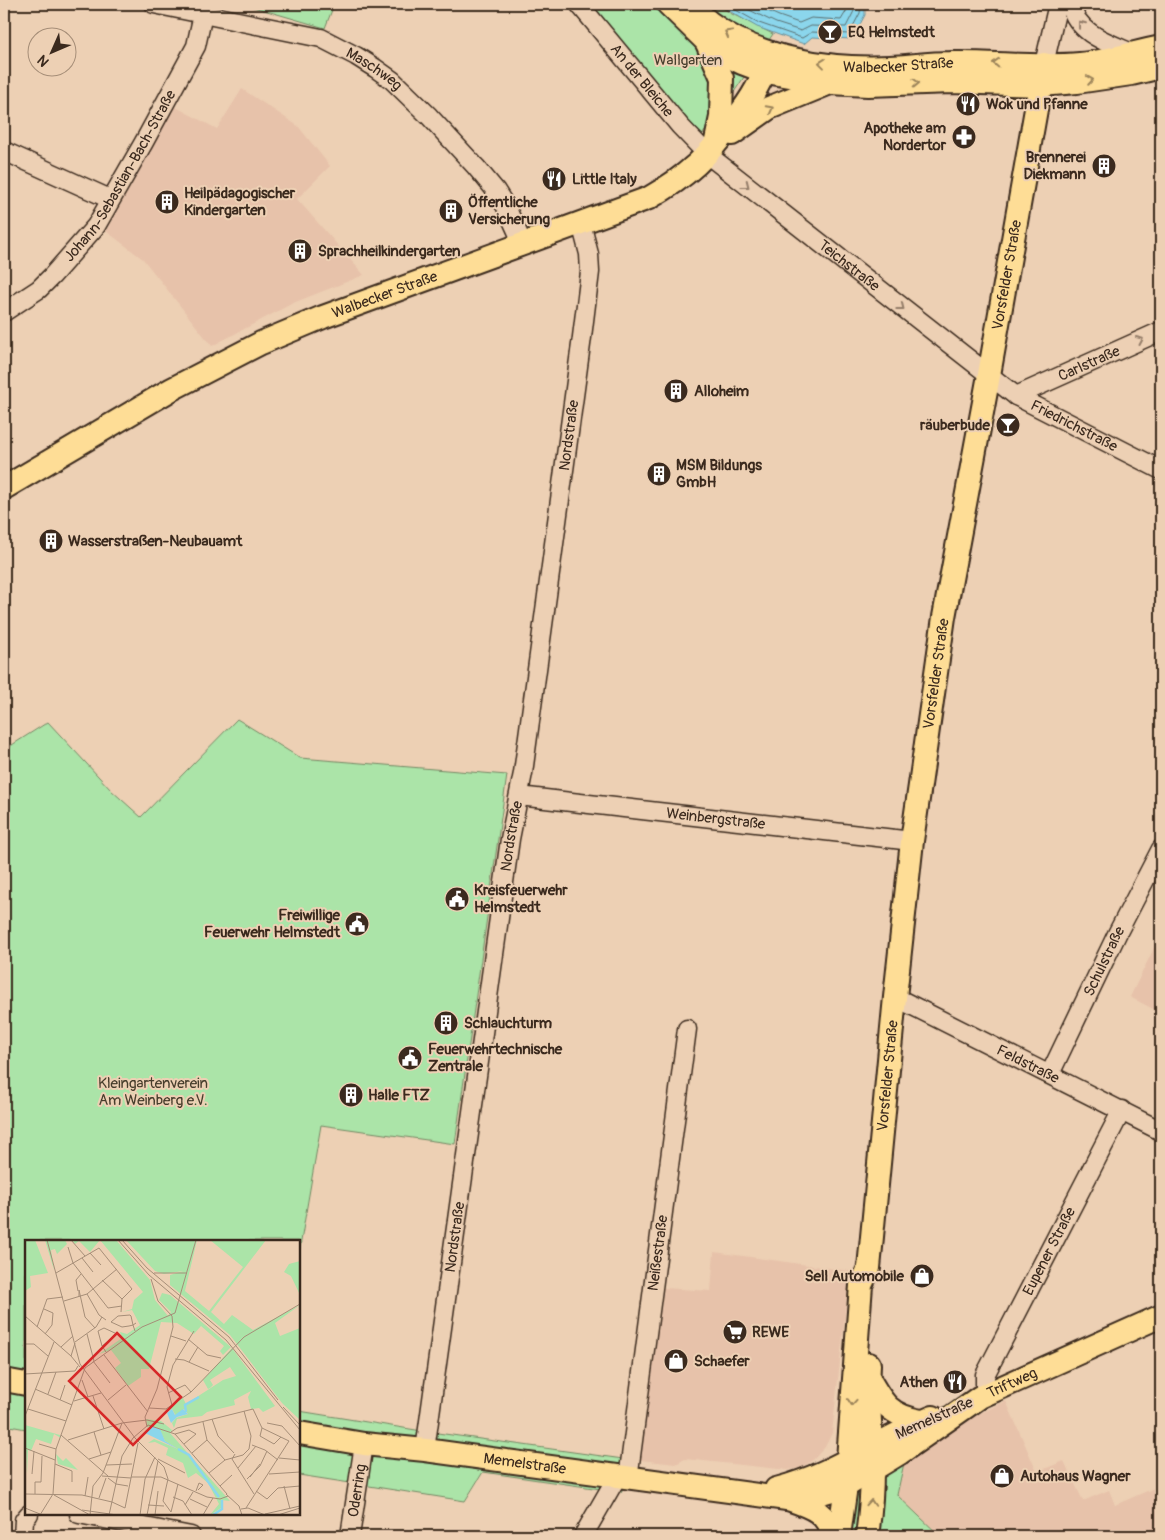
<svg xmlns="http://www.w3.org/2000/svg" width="1165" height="1540" viewBox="0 0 1165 1540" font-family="Pangolin,sans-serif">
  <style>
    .built { fill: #e7c2aa }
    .green { fill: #abe4a8; stroke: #738763 }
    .water { fill: #8bd6ec; stroke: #6b919a }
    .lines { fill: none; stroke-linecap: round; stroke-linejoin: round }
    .shore { stroke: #5b6f70; stroke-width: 1 }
    .minor-casing { stroke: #3b2a1e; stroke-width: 21 }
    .major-casing { stroke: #3b2a1e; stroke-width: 26 }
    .minor { stroke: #edd0b4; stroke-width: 18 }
    .major { stroke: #fedd96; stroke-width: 22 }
    .oneway { stroke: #947d69 }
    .oneway2 { stroke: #9c845a }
    .labels { text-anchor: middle; stroke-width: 4; stroke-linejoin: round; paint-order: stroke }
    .poi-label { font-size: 15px; font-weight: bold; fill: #3b2a1e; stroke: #edd0b4; text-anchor: start }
    .park-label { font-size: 15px; fill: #463d2c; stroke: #edd0b4 }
    .street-label { font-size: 15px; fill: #3b2a1e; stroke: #edd0b4 }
    .inset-river { fill: none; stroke: #8bd6ec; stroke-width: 2.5 }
    .inset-road { fill: none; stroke: #a68e78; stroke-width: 1 }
    .view { fill: #d62828; fill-opacity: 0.15; stroke: #d62828; stroke-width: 2.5 }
    .inset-edge { fill: none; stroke: #3b2a1e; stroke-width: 2.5 }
  </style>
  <rect width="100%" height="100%" fill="#edd0b4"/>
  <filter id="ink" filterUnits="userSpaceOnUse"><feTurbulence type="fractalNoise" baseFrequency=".02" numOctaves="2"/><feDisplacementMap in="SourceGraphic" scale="10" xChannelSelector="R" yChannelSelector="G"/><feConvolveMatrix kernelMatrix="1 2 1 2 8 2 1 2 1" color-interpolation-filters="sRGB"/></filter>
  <g filter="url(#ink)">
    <!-- built -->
    <path class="built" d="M242 89 298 126 330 166 297 199 364 275 293 303 212 346 143 259 106 231 174 106 217 129Z
      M1161 943V1013L1130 997 1155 946Z
      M714 1252 850 1271 832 1433 825 1447 813 1460 801 1468 788 1470 685 1459 676 1464 640 1460 664 1288 711 1291Z
      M1006 1401 1037 1472 1064 1461 1083 1501 1109 1490 1115 1505 1161 1485V1536H940L897 1495 904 1463 941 1432Z"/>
    <!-- green -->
    <path class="green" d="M243 4H337L332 10 325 28Z
      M569 4H717L730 13 773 34 734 92 691 150Z
      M237 719 300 758 507 775 455 1144 321 1125 299 1253V1241H26V1429L4 1425V750L48 722 111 790 141 817Z
      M299 1411 416 1430 623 1459 640 1460 621 1492 483 1472 465 1501 299 1475Z
      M904 1463 897 1495 940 1536H832L840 1491Z"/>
    <!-- water -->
    <path class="water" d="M717 4H865V15L852 39 812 37 804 44 757 27Z"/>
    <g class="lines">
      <!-- shore -->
      <path class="shore" d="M725 4 759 23 802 38 812 32 849 34 860 13 861 4
        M737 4 776 23 801 31 811 26 846 27 854 11V4
        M752 4 779 16 799 23 811 18 841 20 847 10V4"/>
      <defs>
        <g id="minor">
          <path id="s1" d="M154 4 321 38 356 56 375 68 392 80 429 116 476 167 496 191 506 207 523 244"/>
          <path id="s2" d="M579 4 680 126 708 155 1016 396 1161 470"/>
          <path d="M1070 4C1078 34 1106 42 1132 53"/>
          <path d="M1044 64 1058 4"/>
          <path d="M4 151 110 199"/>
          <path id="s3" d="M4 312 39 289 52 276 96 226 144 142 196 46 203 14"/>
          <path id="s4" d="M1016 396 1161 331"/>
          <path id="s5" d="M519 796 912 841"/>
          <path id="s6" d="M895 997 1161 1131"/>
          <path id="s7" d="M1050 1074 1118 932 1161 849"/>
          <path id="s8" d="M988 1394 985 1386V1375L1122 1110"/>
          <path id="s9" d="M425 1450 510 839 523 773 582 337 590 272 589 254 581 223"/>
          <path id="s10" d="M628 1479 687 1029"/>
          <path d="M79 1514 191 1536"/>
          <path d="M23 1536 24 1520 29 1514"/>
          <path id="s11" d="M350 1536 364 1444"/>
          <path d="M583 1536 617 1477"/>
        </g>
        <g id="major">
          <path d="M668 4 706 41 728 56 742 63 766 72 830 83 868 85 952 82 1041 85 1077 82 1131 74 1161 67"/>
          <path id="s12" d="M689 4C696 10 702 16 709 22 758 59 830 70 890 67 910 66 930 63 950 63 993 62 1038 68 1080 64 1105 62 1135 52 1161 47"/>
          <path d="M706 41 722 78 721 117 716 141"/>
          <path d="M732 134 769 108 830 83"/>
          <path id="s13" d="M4 488 172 389 261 343 323 317 649 198C688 176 708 156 734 121 751 100 764 79 771 53"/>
          <path d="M868 1377C883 1404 890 1416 922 1421"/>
          <path d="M4 1380 26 1384"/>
          <path id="s14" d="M299 1433 364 1444 425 1450 787 1499 815 1495 846 1486 900 1453 980 1397 1161 1316"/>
          <path d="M776 1489C833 1475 879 1439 933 1417"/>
          <path d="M788 1499C811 1507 826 1511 833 1536"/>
          <path id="s15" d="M839 1536 846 1486 861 1285 869 1268 895 997 912 841 944 617 989 375 1044 64"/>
          <path d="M867 1536C870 1515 872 1493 872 1471 872 1435 867 1400 869 1364"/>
        </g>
      </defs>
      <!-- minor casing -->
      <use href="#minor" class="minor-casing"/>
      <!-- major casing -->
      <use href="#major" class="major-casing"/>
      <!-- minor -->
      <use href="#minor" class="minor"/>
      <!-- major -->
      <use href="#major" class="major"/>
    </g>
    <!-- one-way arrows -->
    <defs><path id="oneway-chevron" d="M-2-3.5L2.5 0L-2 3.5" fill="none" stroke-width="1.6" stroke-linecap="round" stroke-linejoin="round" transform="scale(1.25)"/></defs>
    <g class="oneway">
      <use href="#oneway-chevron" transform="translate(1081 24) rotate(-128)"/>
      <use href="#oneway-chevron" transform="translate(746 185) rotate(38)"/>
      <use href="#oneway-chevron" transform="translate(901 307) rotate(38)"/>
      <use href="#oneway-chevron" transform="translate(1140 340) rotate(-24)"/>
    </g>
    <g class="oneway2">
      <use href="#oneway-chevron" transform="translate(728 33) rotate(-151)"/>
      <use href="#oneway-chevron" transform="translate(822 63) rotate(-173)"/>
      <use href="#oneway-chevron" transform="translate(996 63) rotate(-178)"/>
      <use href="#oneway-chevron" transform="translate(1090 80) rotate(-9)"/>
      <use href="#oneway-chevron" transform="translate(916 83) rotate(-2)"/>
      <use href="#oneway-chevron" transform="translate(770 109) rotate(-28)"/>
      <use href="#oneway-chevron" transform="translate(852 1402) rotate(94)"/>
      <use href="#oneway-chevron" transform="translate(871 1503) rotate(-86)"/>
    </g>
  </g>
  <!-- icons -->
  <defs>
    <symbol id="bar-disc" viewBox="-11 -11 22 22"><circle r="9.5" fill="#3b2a1e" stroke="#edd0b4"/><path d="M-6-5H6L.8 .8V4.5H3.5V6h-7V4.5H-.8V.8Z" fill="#fff"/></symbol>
    <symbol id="restaurant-disc" viewBox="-11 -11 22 22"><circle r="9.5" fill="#3b2a1e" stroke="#edd0b4"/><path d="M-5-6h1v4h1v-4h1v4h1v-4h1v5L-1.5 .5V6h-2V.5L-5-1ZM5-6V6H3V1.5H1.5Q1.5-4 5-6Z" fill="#fff"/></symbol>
    <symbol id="pharmacy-disc" viewBox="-11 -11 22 22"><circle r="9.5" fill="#3b2a1e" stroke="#edd0b4"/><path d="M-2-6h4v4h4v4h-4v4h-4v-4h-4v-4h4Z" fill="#fff"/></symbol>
    <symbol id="building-disc" viewBox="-11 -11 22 22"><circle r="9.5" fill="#3b2a1e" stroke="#edd0b4"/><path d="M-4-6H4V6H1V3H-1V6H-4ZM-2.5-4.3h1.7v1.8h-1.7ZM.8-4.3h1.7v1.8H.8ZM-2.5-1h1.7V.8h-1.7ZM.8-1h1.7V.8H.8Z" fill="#fff"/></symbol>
    <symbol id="civic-disc" viewBox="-11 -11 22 22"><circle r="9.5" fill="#3b2a1e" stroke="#edd0b4"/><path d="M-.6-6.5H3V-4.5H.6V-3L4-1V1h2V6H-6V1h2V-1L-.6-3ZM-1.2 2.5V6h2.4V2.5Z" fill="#fff"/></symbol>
    <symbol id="shop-disc" viewBox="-11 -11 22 22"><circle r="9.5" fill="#3b2a1e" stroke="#edd0b4"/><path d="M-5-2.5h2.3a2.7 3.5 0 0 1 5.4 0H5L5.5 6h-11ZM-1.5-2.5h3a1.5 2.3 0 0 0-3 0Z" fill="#fff"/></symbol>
    <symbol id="supermarket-disc" viewBox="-11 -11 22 22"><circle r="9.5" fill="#3b2a1e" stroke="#edd0b4"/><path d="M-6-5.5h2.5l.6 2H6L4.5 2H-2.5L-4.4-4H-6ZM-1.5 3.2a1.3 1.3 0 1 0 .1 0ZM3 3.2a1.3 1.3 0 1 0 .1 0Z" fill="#fff"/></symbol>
  </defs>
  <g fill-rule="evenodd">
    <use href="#bar-disc" x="816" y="18" width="28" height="28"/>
    <use href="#restaurant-disc" x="954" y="90" width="28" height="28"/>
    <use href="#pharmacy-disc" x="950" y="123" width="28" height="28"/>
    <use href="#building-disc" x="1090" y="152" width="28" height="28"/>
    <use href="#restaurant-disc" x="540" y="165" width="28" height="28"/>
    <use href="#building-disc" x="153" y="188" width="28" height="28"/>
    <use href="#building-disc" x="437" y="197" width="28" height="28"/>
    <use href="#building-disc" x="286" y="237" width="28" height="28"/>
    <use href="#building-disc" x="662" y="377" width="28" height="28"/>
    <use href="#bar-disc" x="994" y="411" width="28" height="28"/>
    <use href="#building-disc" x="645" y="460" width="28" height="28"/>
    <use href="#building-disc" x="37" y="527" width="28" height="28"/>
    <use href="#civic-disc" x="443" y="885" width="28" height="28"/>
    <use href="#civic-disc" x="343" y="910" width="28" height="28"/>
    <use href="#building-disc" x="432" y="1009" width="28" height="28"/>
    <use href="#civic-disc" x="396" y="1044" width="28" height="28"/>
    <use href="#building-disc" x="337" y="1081" width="28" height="28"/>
    <use href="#shop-disc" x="908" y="1262" width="28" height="28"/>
    <use href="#supermarket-disc" x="721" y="1318" width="28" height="28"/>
    <use href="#shop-disc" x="662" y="1347" width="28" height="28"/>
    <use href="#restaurant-disc" x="941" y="1368" width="28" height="28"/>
    <use href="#shop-disc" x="988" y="1462" width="28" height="28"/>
  </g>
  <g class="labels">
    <!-- poi labels -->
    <g class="poi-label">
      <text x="848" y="37">EQ Helmstedt</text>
      <text x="986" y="109">Wok und Pfanne</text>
      <text x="946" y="133" text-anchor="end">Apotheke am<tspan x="946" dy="17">Nordertor</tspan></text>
      <text x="1086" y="162" text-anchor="end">Brennerei<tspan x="1086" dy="17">Diekmann</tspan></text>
      <text x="572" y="184">Little Italy</text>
      <text x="184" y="198">Heilpädagogischer<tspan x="184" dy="17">Kindergarten</tspan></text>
      <text x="468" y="207">Öffentliche<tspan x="468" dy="17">Versicherung</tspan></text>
      <text x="318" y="256">Sprachheilkindergarten</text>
      <text x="694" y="396">Alloheim</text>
      <text x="990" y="430" text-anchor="end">räuberbude</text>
      <text x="676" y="470">MSM Bildungs<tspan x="676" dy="17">GmbH</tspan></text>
      <text x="68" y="546">Wasserstraßen-Neubauamt</text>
      <text x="474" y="895">Kreisfeuerwehr<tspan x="474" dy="17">Helmstedt</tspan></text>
      <text x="340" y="920" text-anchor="end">Freiwillige<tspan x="340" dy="17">Feuerwehr Helmstedt</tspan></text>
      <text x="464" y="1028">Schlauchturm</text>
      <text x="428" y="1054">Feuerwehrtechnische<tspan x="428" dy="17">Zentrale</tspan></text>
      <text x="368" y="1100">Halle FTZ</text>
      <text x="904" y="1281" text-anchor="end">Sell Automobile</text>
      <text x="752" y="1337">REWE</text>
      <text x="694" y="1366">Schaefer</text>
      <text x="938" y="1387" text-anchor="end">Athen</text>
      <text x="1020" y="1481">Autohaus Wagner</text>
    </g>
    <!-- park labels -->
    <g class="park-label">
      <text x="688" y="65">Wallgarten</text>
      <text x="153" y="1088">Kleingartenverein<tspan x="153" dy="17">Am Weinberg e.V.</tspan></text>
    </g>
    <!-- street labels -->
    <g class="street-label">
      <text dy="5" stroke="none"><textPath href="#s12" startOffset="225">Walbecker Straße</textPath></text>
      <text dy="5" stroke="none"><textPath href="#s1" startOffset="232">Maschweg</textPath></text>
      <text dy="5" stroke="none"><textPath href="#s2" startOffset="99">An der Bleiche</textPath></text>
      <text dy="5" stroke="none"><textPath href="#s3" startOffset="182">Johann-Sebastian-Bach-Straße</textPath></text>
      <text dy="5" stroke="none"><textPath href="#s2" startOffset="378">Teichstraße</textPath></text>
      <text dy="5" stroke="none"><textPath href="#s15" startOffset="1274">Vorsfelder Straße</textPath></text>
      <text dy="5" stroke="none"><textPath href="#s13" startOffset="428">Walbecker Straße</textPath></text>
      <text dy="5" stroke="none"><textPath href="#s4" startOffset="80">Carlstraße</textPath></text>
      <text dy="5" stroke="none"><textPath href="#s2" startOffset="655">Friedrichstraße</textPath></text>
      <text dy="5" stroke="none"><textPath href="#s9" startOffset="1025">Nordstraße</textPath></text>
      <text dy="5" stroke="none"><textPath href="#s15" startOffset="869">Vorsfelder Straße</textPath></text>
      <text dy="5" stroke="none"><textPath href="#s5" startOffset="198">Weinbergstraße</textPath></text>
      <text dy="5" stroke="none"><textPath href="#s9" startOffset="620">Nordstraße</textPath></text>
      <text dy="5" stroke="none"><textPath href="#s7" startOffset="125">Schulstraße</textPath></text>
      <text dy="5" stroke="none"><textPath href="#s6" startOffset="149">Feldstraße</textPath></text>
      <text dy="5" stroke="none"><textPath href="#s15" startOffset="464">Vorsfelder Straße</textPath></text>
      <text dy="5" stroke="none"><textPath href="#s9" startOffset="215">Nordstraße</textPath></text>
      <text dy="5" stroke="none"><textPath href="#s8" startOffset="159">Eupener Straße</textPath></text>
      <text dy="5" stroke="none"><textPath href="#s10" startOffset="228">Neißestraße</textPath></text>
      <text dy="5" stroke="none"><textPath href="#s14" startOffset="749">Triftweg</textPath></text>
      <text transform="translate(934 1418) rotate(-24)" y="5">Memelstraße</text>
      <text dy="5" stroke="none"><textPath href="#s14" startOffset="228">Memelstraße</textPath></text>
      <text dy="5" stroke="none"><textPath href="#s11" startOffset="46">Oderring</textPath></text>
    </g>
  </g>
  <!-- overview -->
  <g transform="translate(25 1240)">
    <rect width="275" height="275" fill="#edd0b4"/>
    <path d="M0 0H10L23 33 5 36 6 47 0 51ZM20 0H40L42 4 32 14 30 9 26 10 29 30ZM47 0H91L125 40 130 60 143 76 146 72 134 60 137 53 145 55 206 107 198 115 195 111 199 106 176 86 169 94 152 83 136 82 124 129H116V137L103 146 90 128 96 123 86 110 74 114 97 98 95 92 102 94 115 85 107 70 97 72 107 69 109 60 118 52 75 0 65 12 54 1 50 4ZM101 0H172L160 51 184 71 218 27 185 0H241L186 72 199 84 207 75 228 90 275 65 250 83 255 96 275 88V180L257 163 205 95 145 45V35L158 31 139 34 130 31ZM275 21V55L266 36 259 32 264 24ZM207 108 250 166 238 172 234 168 226 169 223 157 226 151 209 160 210 165 182 172 177 176 152 179 149 188 147 183 151 178 163 174 159 169 151 176 147 169 142 172 141 169 158 158 161 164 198 140 211 136 205 127 185 140 188 145 185 148 183 149 178 140ZM121 179 136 181 147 190 145 193 205 261 196 260V268L185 275 194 264 183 243 171 233 163 238 158 223 141 215 143 208 130 202 123 203 129 199 153 209 140 201 134 189 122 187ZM0 185 35 195 36 198 29 194 26 204 11 199 6 211 3 210 2 234ZM31 214 38 221 41 218 53 230 33 224Z" fill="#abe4a8"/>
    <path d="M147 169 150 175 158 169 163 174 152 177 146 183 142 173ZM126 186 135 189 140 201 153 209 120 193Z" fill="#8bd6ec"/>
    <path class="inset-river" d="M161 172 160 165 174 157M153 209 164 215 194 257M188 275 197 269V260"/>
    <path class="inset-road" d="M22 0 55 124 110 198M46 0 60 16M93 0 124 35 201 100 275 190M97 0 122 28 204 97 253 160M43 7 48 23 83 68 97 66M65 13 76 25M57 18 68 32M31 33 74 8 107 49 97 59M129 33H162M126 39 133 61 147 76M77 40 97 59 96 72M53 51 51 40 56 34M62 54 74 75 81 80M54 57V50L60 77 70 88M39 61 62 54 92 29M19 69 28 73 27 85 20 94M0 76 46 116M12 87 22 59 38 57M110 91 108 85 106 76 105 75 93 76 86 82 97 87 104 86 108 85 111 83M62 94 69 121M146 96 161 101M163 99 182 115 196 118M50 102 71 87 77 77M50 103 46 116 55 127M0 104H9L23 116M77 106 73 91 79 88 92 94 77 106 81 112M36 107 48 96M79 115 123 172M150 119 159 120 184 131M68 121 85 143M164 122 173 107M0 134 50 131 53 126M57 140 63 157M10 149 47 165M143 153 160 145 166 152M23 154 31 132M68 156 79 189M35 160 40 145M83 160 101 145M49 161 76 153M147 165 142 147 148 125 169 91M258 167 275 185M124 168 141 169 166 152 219 97 275 64M3 169 41 181M0 176 29 102M187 179 193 196 209 213M178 182 182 200 200 220M242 183 257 186 275 206M122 187 120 177 132 149 148 87 147 76M237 188 235 196 249 204 256 197M69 192 76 215M146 192 152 188 228 169 237 188 264 201 221 268M150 194 164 190 171 194 159 204M36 195 83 236M110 198 139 227 143 239M43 200 97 183 122 180 139 184M14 204 31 209M227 205 240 210 253 220M0 208 30 220M167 213 182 200M210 214 207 219 229 254M254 218 275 220M64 219 86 212M133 219 160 233M30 224 47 231V242M81 225 107 224M213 228 231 206M184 233 200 220 218 215 224 209 226 196 219 171M7 234 9 211M244 234 275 232M77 236 106 238M106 237H136L182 257 195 259 203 256M225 237 235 224M83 238 91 244 103 246M143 239 138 261 146 272 153 244M222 239 235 226 242 211M195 246 207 235M259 246 265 269M171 251 174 243 178 245 173 250M231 251 242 259 253 248 275 246M0 254 57 255 87 262M10 254V242H16L17 216M28 254 31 209 60 128 117 87 150 73 171 0M201 254 214 266 217 275M29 255 65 275M60 256 63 237M148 257 158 261 167 275M74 258 81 238M165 259 182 267M87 262 100 268 113 203M123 265 139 266M160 265 168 252M0 268 15 274M216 269 223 268 240 275M57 270 92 275M240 274 275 266M15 275 28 254M65 275 68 246 78 233 97 183M84 275 97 216 108 198 123 185 150 194 202 254M115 275 120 239 130 217M122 275 133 221M130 275 133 251M178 275 188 258M253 275 275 268"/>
    <path class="view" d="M92 93 156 157 108 205 44 141Z"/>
    <rect width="275" height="275" class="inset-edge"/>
  </g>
  <!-- margin -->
  <rect width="1165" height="1540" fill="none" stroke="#edd0b4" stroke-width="20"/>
  <rect x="10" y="10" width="1145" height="1520" fill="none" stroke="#3b2a1e" stroke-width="2" filter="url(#ink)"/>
  <!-- north arrow -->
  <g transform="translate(52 52) rotate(225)"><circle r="24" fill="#edd0b4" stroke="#a68e78"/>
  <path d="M0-4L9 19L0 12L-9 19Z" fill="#3b2a1e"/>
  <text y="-8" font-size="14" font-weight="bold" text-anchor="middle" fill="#3b2a1e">N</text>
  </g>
</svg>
